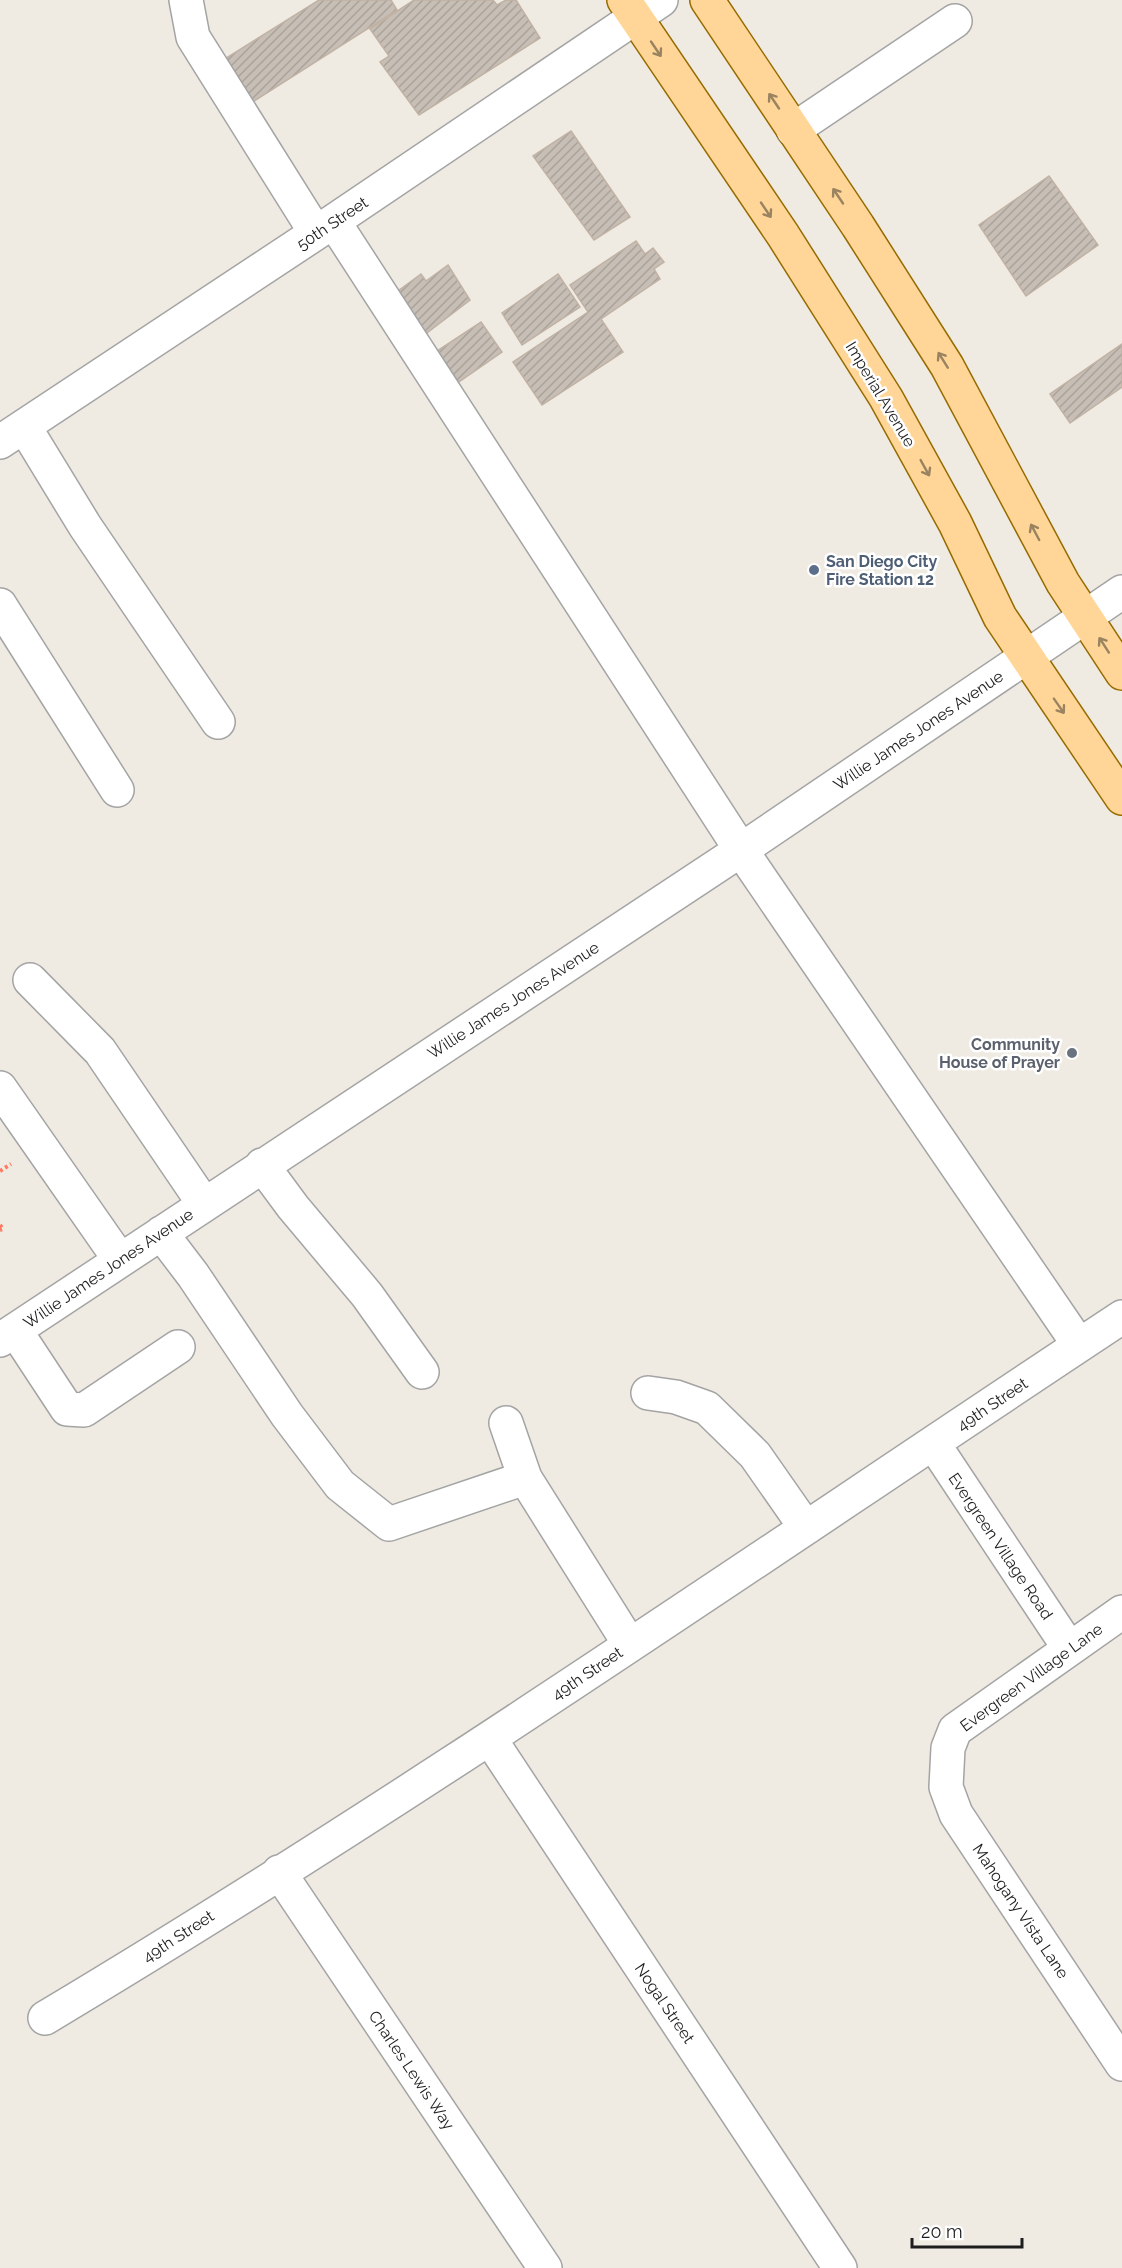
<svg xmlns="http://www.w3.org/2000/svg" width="1122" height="2268" viewBox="0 0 1122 2268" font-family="Raleway,sans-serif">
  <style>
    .building { fill: url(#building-hatch); stroke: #c1b2a4; stroke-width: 1.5 }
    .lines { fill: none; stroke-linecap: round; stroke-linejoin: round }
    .minor-casing { stroke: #a4a4a4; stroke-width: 36 }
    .major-casing { stroke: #966b00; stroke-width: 36 }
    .path { stroke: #ff7a63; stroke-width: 4; stroke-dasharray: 3 3; stroke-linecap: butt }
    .minor { stroke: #fff; stroke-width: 33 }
    .major { stroke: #ffd697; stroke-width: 33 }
    .oneway { stroke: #998360 }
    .service-dot { fill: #5c6f8a; stroke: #fff; stroke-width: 2 }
    .worship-dot { fill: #6b7280; stroke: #fff; stroke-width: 2 }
    .labels { text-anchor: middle; stroke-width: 5; stroke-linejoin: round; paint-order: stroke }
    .street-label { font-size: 16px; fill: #1d1d1d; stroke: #fff }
    .service-label { font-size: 16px; font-weight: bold; fill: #4e5e75; stroke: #fff; text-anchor: start }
    .worship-label { font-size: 16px; font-weight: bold; fill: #5b616d; stroke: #fff; text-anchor: end }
  </style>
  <defs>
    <pattern id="building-hatch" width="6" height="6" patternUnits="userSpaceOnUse" patternTransform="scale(1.5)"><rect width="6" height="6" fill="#c7beb5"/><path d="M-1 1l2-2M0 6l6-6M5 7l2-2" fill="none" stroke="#aaa39b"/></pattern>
  </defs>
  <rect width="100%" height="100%" fill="#efebe2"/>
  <!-- building -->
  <path class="building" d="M319 0H391L397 10 248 105 220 62Z
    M414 0H493L497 5 506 0H516L540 38 419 115 380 62 389 56 370 29Z
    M571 131 630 217 594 240 533 156Z
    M1049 176 1098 245 1026 296 979 225Z
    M636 241 645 254 653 248 664 262 654 269 660 279 601 319 623 352 542 405 513 362 588 312 570 285Z
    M448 265 470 300 423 336 394 294 421 274 426 281Z
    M558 274 580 307 522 345 502 313Z
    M481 322 502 352 456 384 434 353Z
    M1122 344V387L1070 423 1050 394Z"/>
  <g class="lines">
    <defs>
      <path id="minor" d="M186 0 193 37 316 233
        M793 130 955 21
        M334 222 741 850 1079 1345
        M24 426 85 526 218 722
        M0 442 316 233 661 0
        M0 605 117 790
        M30 980 100 1051 204 1204
        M0 1088 120 1260
        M262 1165 293 1207 367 1295 422 1372
        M161 1233 193 1275 287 1415 340 1485 389 1524 525 1478
        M15 1330 67 1409 84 1410 178 1347
        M0 1340 741 850 1122 592
        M648 1393 676 1397 707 1408 755 1455 806 1528
        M506 1423 525 1478 630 1645
        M933 1443 1069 1648
        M1122 1612 955 1730 948 1748 946 1787 956 1814 1122 2064
        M490 1739 840 2268
        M279 1872 545 2268
        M45 2018C413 1798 765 1553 1122 1317"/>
      <path id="major" d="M624 0 783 235 886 398 955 523 1000 617 1122 798
        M707 0 858 226 947 366 1063 583 1122 673"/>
    </defs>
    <!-- minor casing -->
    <use href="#minor" class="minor-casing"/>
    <!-- major casing -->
    <use href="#major" class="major-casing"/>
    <!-- path -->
    <path class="path" d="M0 1171 11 1164
      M0 1225 3 1229 0 1230"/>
    <!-- minor -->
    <use href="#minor" class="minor"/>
    <!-- major -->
    <use href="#major" class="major"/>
  </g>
  <!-- one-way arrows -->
  <defs><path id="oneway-shaft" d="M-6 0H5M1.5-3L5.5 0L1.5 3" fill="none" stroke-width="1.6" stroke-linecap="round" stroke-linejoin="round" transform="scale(1.5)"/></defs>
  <g class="oneway">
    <use href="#oneway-shaft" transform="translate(656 49) rotate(56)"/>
    <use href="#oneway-shaft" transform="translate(774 101) rotate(-124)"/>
    <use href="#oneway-shaft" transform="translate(838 196) rotate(-124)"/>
    <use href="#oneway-shaft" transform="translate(766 210) rotate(56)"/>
    <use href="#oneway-shaft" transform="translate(943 360) rotate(-122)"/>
    <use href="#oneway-shaft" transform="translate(925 468) rotate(61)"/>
    <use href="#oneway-shaft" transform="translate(1035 532) rotate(-118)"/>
    <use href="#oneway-shaft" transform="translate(1104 645) rotate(-123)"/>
    <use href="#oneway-shaft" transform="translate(1059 706) rotate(55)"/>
  </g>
  <!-- markers -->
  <circle class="service-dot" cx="814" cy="570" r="6"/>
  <circle class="worship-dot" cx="1072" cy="1053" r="6"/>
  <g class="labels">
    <!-- street labels -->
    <g class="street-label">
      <text transform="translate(332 223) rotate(-34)" y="6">50th Street</text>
      <text transform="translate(881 394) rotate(59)" y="6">Imperial Avenue</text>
      <text transform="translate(918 730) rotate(-34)" y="6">Willie James Jones Avenue</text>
      <text transform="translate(513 1000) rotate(-33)" y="6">Willie James Jones Avenue</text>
      <text transform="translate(108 1268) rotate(-34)" y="6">Willie James Jones Avenue</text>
      <text transform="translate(992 1404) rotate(-34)" y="6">49th Street</text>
      <text transform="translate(1001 1546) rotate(56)" y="6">Evergreen Village Road</text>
      <text transform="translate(587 1673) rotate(-34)" y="6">49th Street</text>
      <text transform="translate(1031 1677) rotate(-36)" y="6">Evergreen Village Lane</text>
      <text transform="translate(1021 1911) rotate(56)" y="6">Mahogany Vista Lane</text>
      <text transform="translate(178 1936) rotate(-33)" y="6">49th Street</text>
      <text transform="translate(665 2003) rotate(56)" y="6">Nogal Street</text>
      <text transform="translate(412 2070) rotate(56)" y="6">Charles Lewis Way</text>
    </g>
    <!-- service labels -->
    <g class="service-label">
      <text x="826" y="567">San Diego City<tspan x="826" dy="18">Fire Station 12</tspan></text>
    </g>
    <!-- worship labels -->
    <g class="worship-label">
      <text x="1060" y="1050">Community<tspan x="1060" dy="18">House of Prayer</tspan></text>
    </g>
  </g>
  <!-- scale -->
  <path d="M912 2238v9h110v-9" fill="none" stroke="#1d1d1d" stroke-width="3"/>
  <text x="921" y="2238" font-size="18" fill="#1d1d1d" stroke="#ffffff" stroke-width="4.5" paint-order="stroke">20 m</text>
</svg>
